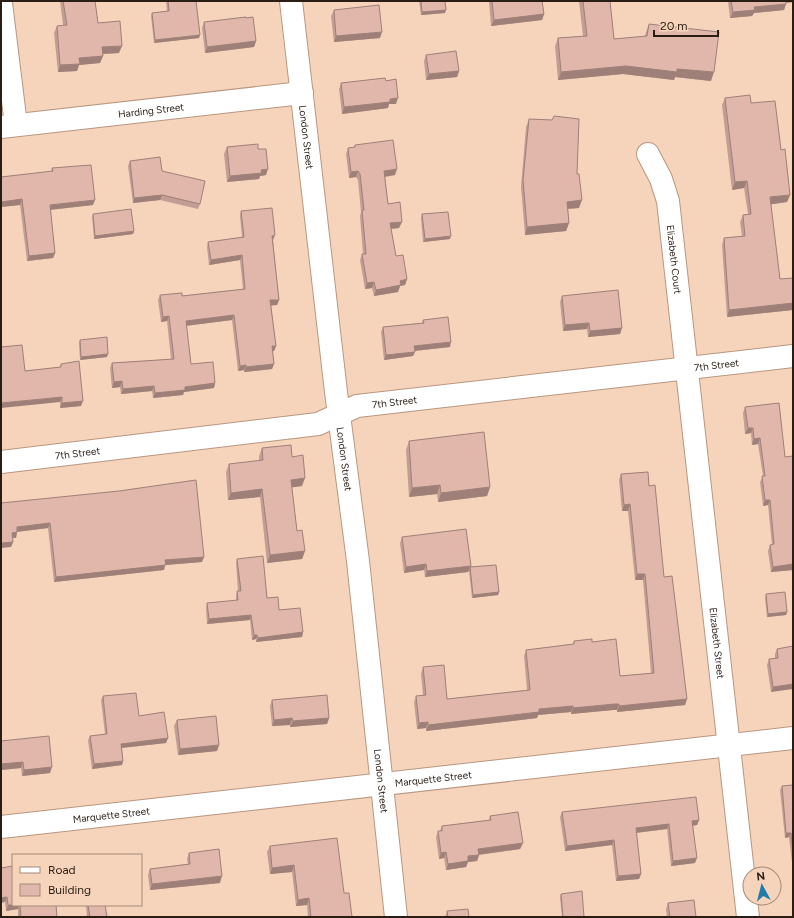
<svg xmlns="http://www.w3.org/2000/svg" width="794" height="918" viewBox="0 0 794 918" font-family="Figtree,sans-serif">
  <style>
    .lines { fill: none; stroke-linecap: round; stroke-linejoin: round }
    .street-casing { stroke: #b89781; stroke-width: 24 }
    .secondary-casing { stroke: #b89781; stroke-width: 24 }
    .street { stroke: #fff; stroke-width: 22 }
    .secondary { stroke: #fff; stroke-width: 22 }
    .wall { fill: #c29d94 }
    .shaded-wall { fill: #9e8078 }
    .building { fill: #e1b7ac; stroke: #9e8078 }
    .labels { text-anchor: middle; stroke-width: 3; stroke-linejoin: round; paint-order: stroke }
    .street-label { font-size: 10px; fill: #291d14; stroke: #f6d3bb }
  </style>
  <rect width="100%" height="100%" fill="#f6d3bb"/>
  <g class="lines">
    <defs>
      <g id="street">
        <path d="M1 3 16 125"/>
        <path id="s1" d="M1 127 302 93"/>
        <path id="s2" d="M648 154 661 179 668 201 748 917"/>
        <path id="s3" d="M1 827 793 738"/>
      </g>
      <g id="secondary">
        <path id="s4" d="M291 1 336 392 358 561 396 917"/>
        <path id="s5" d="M1 462 318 424 357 406 793 356"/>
      </g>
    </defs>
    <!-- street casing -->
    <use href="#street" class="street-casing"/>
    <!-- secondary casing -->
    <use href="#secondary" class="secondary-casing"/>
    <!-- street -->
    <use href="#street" class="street"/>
    <!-- secondary -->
    <use href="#secondary" class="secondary"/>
  </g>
  <!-- wall -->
  <path class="wall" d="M60 1H95L98 23 119 53 103 54V56L100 63 79 65 77 71 58 72 54 33 57 26 63 25Z
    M166 1H196L200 35 199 38 154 43 151 16 152 13 167 11Z
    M419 1H445V13L421 15Z
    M489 1H542L544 14 542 20 491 26Z
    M579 1H610L614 39 645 36 646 32 649 24 711 81 675 77 674 80 623 74 558 80 555 46 558 38 583 36Z
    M728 1H793V2L786 3 784 10 754 13 752 16 730 18Z
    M334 10 380 38 334 42 331 16Z
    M246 18 256 41 254 47 205 53 202 28 204 22Z
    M426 55 459 71 457 77 426 80 424 61Z
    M386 81 396 104H389L388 108 342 114 339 89 341 83Z
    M725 98 751 103 781 150 790 195 787 202 771 204 780 279 793 278V310L727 317 722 245 724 238 742 236 740 222 743 215 748 214 744 188 732 190 722 105Z
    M529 119 552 120 577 174 579 208 568 209 569 223 566 231 525 235 521 187 526 127Z
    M355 145 395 175 385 177 388 204 399 228 391 229 396 256 407 279 405 285 400 286 398 292 374 296 372 288 365 289 360 260 362 254H363L360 216 361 212 358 180 356 177 349 178 346 154 348 148 354 147Z
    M227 147 258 149 266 175 260 176 259 179 227 182 224 154Z
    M130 161 162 171 200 204 198 209 160 200 133 203 128 166Z
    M52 168 93 205 50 210 55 253 53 258 27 261 20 205 1 207V177L51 172Z
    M241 211 273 240 279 300 277 305H271L276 346 274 351H272L274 364 272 369 244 372V370L238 371 232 320 186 326 191 364 215 383 214 388 184 392 183 395 153 398 152 391 121 394 120 387 112 388 110 368 112 363 171 359 167 321 161 322 158 300 160 295 182 296 243 289 240 260 209 265 207 247 208 242 242 237 240 216Z
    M93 214 134 231 133 234 94 239 92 217Z
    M422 214 450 239 423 242 421 218Z
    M562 296 622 328 620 334 588 337 587 329 563 331 560 302Z
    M423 320 450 347 415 351 413 356 384 360 381 332 383 327 422 323Z
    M80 340 107 357 80 360 79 343Z
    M61 364 81 406 60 408V402L25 371 60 367Z
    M779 403 793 570 771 572 768 551 770 545H772L768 505 763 506 760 482 763 476 758 444 752 445 751 433 745 434 743 413 745 407Z
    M409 441 490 487 487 496 438 502 437 494 409 497 406 450Z
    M262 448 292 457 302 486 292 487 297 531 305 551 302 559 267 563 260 497 228 500 226 472 229 464 259 461V456Z
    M621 474 649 486 664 577 687 699 685 705 617 712V710H613L571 714V712L538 715 537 718 426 731V728L417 729 414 702 416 696 423 695 421 674 423 667 447 699 527 690 524 656 526 650 573 644 574 641 592 642 620 676 651 673 643 580H635L628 511H622L619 480Z
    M1 503 202 562 165 565 164 570 54 582 48 528 17 532 16 538H12L13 542 11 547Z
    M402 537 470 567 499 592 498 595 472 598 469 571 468 572 425 577 424 570 404 573 400 543Z
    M237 559 267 598 303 632 302 637 256 642V639L252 640 250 620 207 624 206 608 207 603 236 601V596L237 591H238L236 563Z
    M766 594 787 612 786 615 767 617 765 598Z
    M793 646 771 692 767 665 769 659 775 658V654L777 649Z
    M103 696 168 738 166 743 122 748 123 761 122 765 92 769 88 740 90 736 105 734 101 700Z
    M272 700 329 718 327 724 290 727V725L272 726 270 706Z
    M177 720 219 745 217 751 178 755 174 726Z
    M1 741 50 773 22 776 21 768 1 770Z
    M793 785V871L789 837 785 838 780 790 782 786Z
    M562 812 699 820 697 825 693 826 695 863 671 866 667 829 636 833 641 874 639 879 616 881 612 845 565 851 560 817Z
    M490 816 523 843 520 849 479 855 477 861 468 862 466 867 446 870 444 858 439 859 436 837 438 831H440L442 826 489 820Z
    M270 846 344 893 352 917H308L307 905 296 906 292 872 270 874 267 852Z
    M189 853 220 883 150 890 148 875 150 869 188 864 187 859Z
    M13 866V905H56L57 917H18V909L6 911 5 902Z
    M561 894 584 917H562L560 897Z
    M668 903 696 917H667L666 909Z
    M86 905H105L107 917H87Z
    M447 911 469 917H445Z"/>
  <!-- shaded-wall -->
  <path class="shaded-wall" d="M784 1H793V2L784 3Z
    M786 4 784 10 754 13 752 16 730 18 733 12 754 7Z
    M446 10 445 13 421 15 422 12Z
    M544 14 542 20 491 26 494 20Z
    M382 32 380 38 334 42 336 36Z
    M200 35 199 38 154 43 155 40Z
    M256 41 254 47 205 53 207 47Z
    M122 46 119 53 100 54 102 47Z
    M103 56 100 63 79 65 77 71 58 72 60 65 79 58Z
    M626 66 677 69 714 72 711 81 675 77 674 80 623 74 558 80 561 72Z
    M459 71 457 77 426 80 429 74Z
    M398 98 396 104H389L388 108 342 114 344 107Z
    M268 169 266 175 260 176 259 179 227 182 230 176Z
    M397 169 395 175 382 177 384 171Z
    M358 171 356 177 349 178 351 172Z
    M747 181 744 188 732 190 735 182Z
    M162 195 160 200 133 203 134 198Z
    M790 195 787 202 767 205 770 197Z
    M22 199 20 205 1 207V202Z
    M95 200 93 205 48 210 50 205Z
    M582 200 579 208 564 209 567 202Z
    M402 222 399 228 388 229 390 223Z
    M569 223 566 231 525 235 527 227Z
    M134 231 133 234 94 239 95 236Z
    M275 235 273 240 270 241 272 236Z
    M451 236 450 239 423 242 425 239Z
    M55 253 53 258 27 261 29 256Z
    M242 255 240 260 209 265 211 260Z
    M407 279 405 285 400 286 398 292 374 296 376 290 400 281Z
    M374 282 372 288 365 289 367 283Z
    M270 300H279L277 305 268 306Z
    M793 303V310L727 317 729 310Z
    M234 315 232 320 184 326 186 321Z
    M169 316 167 321 161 322 163 317Z
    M589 323 587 329 563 331 565 325Z
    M622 328 620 334 588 337 590 331Z
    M451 342 450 347 413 351 414 346Z
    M272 346H276L274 351H270Z
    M415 352 413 356 384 360 386 355Z
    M108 354 107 357 80 360 81 357Z
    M274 364 272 369 244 372 246 367Z
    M246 365 244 370 238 371 240 366Z
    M122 381 120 387 112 388 114 382Z
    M215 383 214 388 184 392 183 395 153 398 155 393 185 387Z
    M154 386 152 391 121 394 123 389Z
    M62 397 60 402 1 408V403Z
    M83 401 81 406 60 408 62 403Z
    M748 428H753L751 433 745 434Z
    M760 438 758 444 752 445 754 439Z
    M305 478 302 486 288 488 291 480Z
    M440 485 437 494 409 497 412 488Z
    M490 487 487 496 438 502 441 493Z
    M262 489 260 497 228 500 231 493Z
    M765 500H770L768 505 763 506Z
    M630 504 628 511H622L624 505Z
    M50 523 48 528 15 532 17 527Z
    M17 532 16 538H10L12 533Z
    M13 542 11 547 1 548V543Z
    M305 551 302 559 267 563 270 555Z
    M204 557 202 562 165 565 164 570 54 582 56 577 165 560Z
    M426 564 424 570 404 573 406 567Z
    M793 564V570L771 572 773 567Z
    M471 566 468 572 425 577 427 571Z
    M637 574H645L643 580H635Z
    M499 592 498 595 472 598 473 595Z
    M787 612 786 615 767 617 768 614Z
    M251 615 250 620 207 624 209 619Z
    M303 632 302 637 256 642 258 638Z
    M254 635H257L256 639 252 640Z
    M793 684V689L771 692 773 687Z
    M687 699 685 705 617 712 619 706Z
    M615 704H619L617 710H613L571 714 573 708Z
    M573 706 571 712 538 715 537 718 426 731 428 725 539 709Z
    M292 718 290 725 272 726 274 720Z
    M329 718 327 724 290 727 293 721Z
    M428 722 426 728 417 729 419 723Z
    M168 738 166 743 120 748 121 744Z
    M219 745 217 751 178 755 180 749Z
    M123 761 122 765 92 769 94 764Z
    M23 762 21 768 1 770V764Z
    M52 767 50 773 22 776 24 770Z
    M699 820 697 825 690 826 692 821Z
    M669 824 667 829 634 833 636 828Z
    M786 833H791L789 837 785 838Z
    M614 840 612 845 565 851 567 846Z
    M523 843 520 849 476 855 478 849Z
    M446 852 444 858 439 859 441 853Z
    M479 855 477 861 468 862 466 867 446 870 448 864 468 856Z
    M697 858 695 863 671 866 673 861Z
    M294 865 292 872 270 874 272 868Z
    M641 874 639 879 616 881 618 876Z
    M222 876 220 883 150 890 152 884Z
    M7 897 5 902 1 903V898Z
    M309 898 307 905 296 906 298 900Z
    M8 905H19L18 909 6 911Z"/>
  <!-- building -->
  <path class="building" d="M63 1H95L98 23 120 21 122 46 102 47 103 56 79 58 80 64 60 65 57 26 67 25Z
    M168 1H196L200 35 155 40 152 13 169 11Z
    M421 1H445L446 10 422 12Z
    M492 1H542L544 14 494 20Z
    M583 1H610L614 39 647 36 649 24 719 32 714 72 677 69V72L626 66 561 72 558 38 587 36Z
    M731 1H786V4L754 7 755 10 733 12Z
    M379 5 382 32 336 36 334 10Z
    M246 17V18L253 17 256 41 207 47 204 22Z
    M456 51 459 71 429 74 426 55Z
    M385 78 386 81 396 79 398 98 390 99V102L344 107 341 83Z
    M750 95 751 103 775 101 781 150 785 149 790 195 770 197 780 279 793 278V303L729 310 724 238 745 236 743 215 751 214 747 181 735 182 725 98Z
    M554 116 579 119 577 174H579L582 200 567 202 569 223 527 227 523 180 529 119 552 120Z
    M393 140 397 169 384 171 388 204 400 202 402 222 390 223 396 256 403 255 407 279 400 281 401 285 376 290 374 282 367 283 362 254H366L362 210H364L360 174 358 171 351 172 348 148 355 147V145Z
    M258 144V149H266L268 169 261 170 262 173 230 176 227 147Z
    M160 157 162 171 205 181 200 204 162 195 134 198 130 161Z
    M91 165 95 200 50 205 55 253 29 256 22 199 1 202V177L53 171 52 168Z
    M272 208 275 235 272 236 279 300H270L276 346H272L274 364 246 367V365L240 366 234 315 186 321 191 364 213 362 215 383 185 387V390L155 393 154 386 123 389 122 381 114 382 112 363 174 359 169 316 163 317 160 295 182 293V296L245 289 242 255 211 260 208 242 244 237 241 211Z
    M131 209 134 231 95 236 93 214Z
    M448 212 451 236 425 239 422 214Z
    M618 290 622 328 590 331 589 323 565 325 562 296Z
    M448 317 451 342 414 346 415 352 386 355 383 327 424 323 423 320Z
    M107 337 108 354 81 357 80 340Z
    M22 345 25 371 61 367V364L79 361 83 401 62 403V397L1 403V347Z
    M779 403 785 457 793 456V564L773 567 770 545 774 544 770 500H765L762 476H765L760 438 754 439 753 428H748L745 407Z
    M484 432 490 487 441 493 440 485 412 488 409 441Z
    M291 445 292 457 303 455 305 478 291 480 297 531 302 530 305 551 270 555 262 489 231 493 229 464 263 460 262 448Z
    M648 472 649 486 655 485 664 577 672 576 687 699 619 706V704H615L573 708V706L539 709V712L428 725V722L419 723 416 696 426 695 423 667 444 665 447 699 530 690 526 650 574 644V641L592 639V642L616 639 620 676 654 673 645 574H637L630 504 624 505 621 474Z
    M196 480 204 557 165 560 166 565 56 577 50 523 17 527V532L12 533 13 542 1 543V503L119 491Z
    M466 529 471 566 427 571 426 564 406 567 402 537Z
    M263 556 267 598 278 597 279 610 300 608 303 632 258 638 257 635H254L251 615 209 619 207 603 238 600 237 591H241L237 559Z
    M496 565 499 592 473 595 470 567Z
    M785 592 787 612 768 614 766 594Z
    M793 646V684L773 687 769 659 778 658 777 649Z
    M136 693 139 716 164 712 168 738 121 744 123 761 94 764 90 736 107 734 103 696Z
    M327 695 329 718 293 721 292 718 274 720 272 700Z
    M216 716 219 745 180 749 177 720Z
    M49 736 52 767 24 770 23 762 1 764V741Z
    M793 785V852L791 833H786L782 786Z
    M696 797 699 820 692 821 697 858 673 861 669 824 636 828 641 874 618 876 614 840 567 846 562 812Z
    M518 812 523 843 478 849 479 855 468 856V861L448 864 446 852 441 853 438 831H442V826L491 820 490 816Z
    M337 838 344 893H349L352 917H311L309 898 298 900 294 865 272 868 270 846Z
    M219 849 222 876 152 884 150 869 190 864 189 853Z
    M13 866V905H8L7 897 1 898V868Z
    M582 891 584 917H563L561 894Z
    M694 900 696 917H670L668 903Z
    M20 905H56L57 917H21Z
    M88 905H105L107 917H90Z
    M468 909 469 917H448L447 911Z"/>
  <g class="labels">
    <!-- street labels -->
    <g class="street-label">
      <text dy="4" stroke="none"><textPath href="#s1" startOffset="151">Harding Street</textPath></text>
      <text dy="4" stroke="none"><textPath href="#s4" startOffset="137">London Street</textPath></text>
      <text dy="4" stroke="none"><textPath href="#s2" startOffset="110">Elizabeth Court</textPath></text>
      <text dy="4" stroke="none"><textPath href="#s5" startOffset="724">7th Street</textPath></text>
      <text dy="4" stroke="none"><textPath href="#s5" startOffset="400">7th Street</textPath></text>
      <text dy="4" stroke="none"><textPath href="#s5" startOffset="77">7th Street</textPath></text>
      <text dy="4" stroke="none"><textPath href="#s4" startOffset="461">London Street</textPath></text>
      <text dy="4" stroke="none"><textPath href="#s2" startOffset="496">Elizabeth Street</textPath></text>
      <text dy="4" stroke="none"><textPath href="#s3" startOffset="435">Marquette Street</textPath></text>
      <text dy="4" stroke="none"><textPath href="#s4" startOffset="785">London Street</textPath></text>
      <text dy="4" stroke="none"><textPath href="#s3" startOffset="111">Marquette Street</textPath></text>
    </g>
  </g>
  <!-- border -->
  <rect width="794" height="918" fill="none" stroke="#291d14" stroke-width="4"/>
  <!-- legend -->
  <rect x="12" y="854" width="130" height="52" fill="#f6d3bb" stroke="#a48a78"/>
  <rect x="20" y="867" width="20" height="6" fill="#ffffff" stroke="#a48a78"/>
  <text x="48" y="874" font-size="12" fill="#291d14">Road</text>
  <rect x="20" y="884" width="20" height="12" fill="#e1b7ac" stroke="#a48a78"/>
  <text x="48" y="894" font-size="12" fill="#291d14">Building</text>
  <!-- north arrow -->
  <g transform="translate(762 886) rotate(353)"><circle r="19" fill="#f6d3bb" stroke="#a48a78"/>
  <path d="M0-3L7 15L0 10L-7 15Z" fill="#207caa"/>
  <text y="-6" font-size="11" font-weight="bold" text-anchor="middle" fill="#291d14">N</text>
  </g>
  <!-- scale -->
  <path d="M654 30v6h64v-6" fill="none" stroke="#291d14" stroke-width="2"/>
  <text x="660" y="30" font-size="12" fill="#291d14" stroke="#f6d3bb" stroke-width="3" paint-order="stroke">20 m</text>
</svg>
